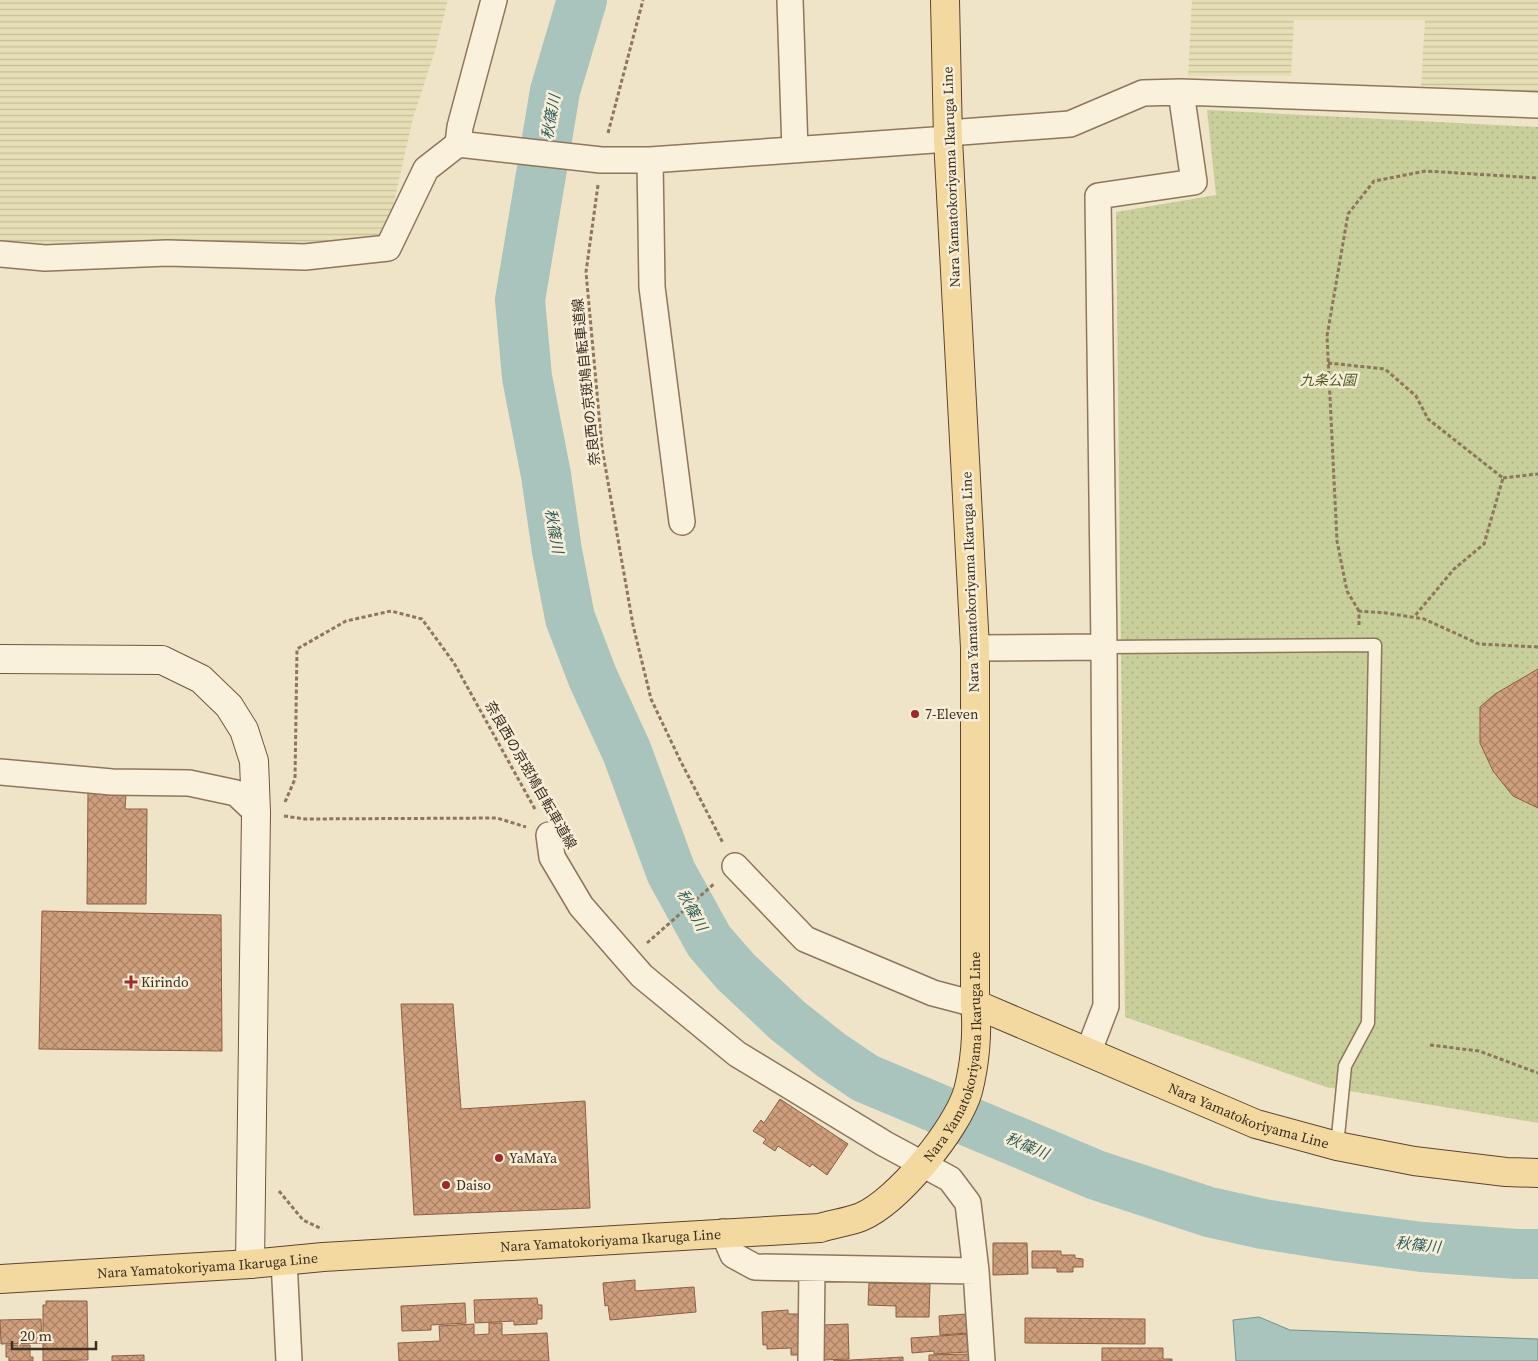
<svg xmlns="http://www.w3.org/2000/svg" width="1538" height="1361" viewBox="0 0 1538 1361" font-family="'Source Serif 4','Noto Sans JP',serif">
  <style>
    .farmland { fill: url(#farmland-rules) }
    .park { fill: url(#park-dots) }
    .water { fill: #a9c4bc; stroke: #6f938a }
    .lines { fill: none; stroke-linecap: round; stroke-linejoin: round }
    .river { stroke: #a9c4bc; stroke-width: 50 }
    .building { fill: url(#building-cross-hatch); stroke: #8d5f41 }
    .lane-casing { stroke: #8d765c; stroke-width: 15 }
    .street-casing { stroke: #8d765c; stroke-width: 28 }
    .secondary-casing { stroke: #6f573f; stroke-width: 30 }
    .primary-casing { stroke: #5b4430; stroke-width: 30 }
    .path { stroke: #8d765c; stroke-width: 3; stroke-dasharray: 4 2.5; stroke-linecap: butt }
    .lane { stroke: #faf1dc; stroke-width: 12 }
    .street { stroke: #faf1dc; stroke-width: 25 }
    .secondary { stroke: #faf1dc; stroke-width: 28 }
    .primary { stroke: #f3d9a0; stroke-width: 28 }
    .poi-dot { fill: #9e2a2b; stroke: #f7eed8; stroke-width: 2 }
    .labels { text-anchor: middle; stroke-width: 5; stroke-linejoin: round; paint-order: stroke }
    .street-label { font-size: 14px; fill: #3d2e20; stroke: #f7eed8 }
    .park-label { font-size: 14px; font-style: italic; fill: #4d5a26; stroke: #f7eed8 }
    .poi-label { font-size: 14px; fill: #3d2e20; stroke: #f7eed8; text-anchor: start }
    .water-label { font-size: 15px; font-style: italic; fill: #2f5d5a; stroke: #f7eed8 }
  </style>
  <defs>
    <pattern id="farmland-rules" width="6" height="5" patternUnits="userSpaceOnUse" patternTransform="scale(1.25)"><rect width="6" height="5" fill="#e6deb5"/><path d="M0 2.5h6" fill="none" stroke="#c6bf9b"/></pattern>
    <pattern id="park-dots" width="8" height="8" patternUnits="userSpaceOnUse" patternTransform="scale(1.25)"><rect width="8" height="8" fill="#c9cf9b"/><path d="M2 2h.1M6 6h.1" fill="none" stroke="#aeb285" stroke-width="1.8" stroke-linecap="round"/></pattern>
    <pattern id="building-cross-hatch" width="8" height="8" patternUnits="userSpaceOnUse" patternTransform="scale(1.25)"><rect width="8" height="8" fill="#cf9f7d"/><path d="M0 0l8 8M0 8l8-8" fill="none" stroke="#a98266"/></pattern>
  </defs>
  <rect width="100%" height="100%" fill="#f0e4c8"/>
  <!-- farmland -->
  <path class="farmland" d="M0 0H448L435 51 413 118 385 242 318 250 0 247Z
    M1192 0H1538V92L1421 86 1425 20H1294L1291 76H1188Z"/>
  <!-- park -->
  <path class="park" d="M1207 110 1538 127V1123L1326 1087 1125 1017 1116 212 1216 195Z"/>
  <!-- water -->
  <path class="water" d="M1259 1317 1290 1330 1538 1339V1361H1236L1233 1320Z"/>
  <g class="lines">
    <!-- river -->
    <path class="river" d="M582 0 555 91 520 300 527 377 546 475 557 551 570 618 593 678 627 752 671 872 709 941 736 972 788 1021 831 1055 865 1078 1096 1175 1209 1212 1263 1224 1338 1236 1422 1247 1517 1254H1538"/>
  </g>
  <!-- building -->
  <path class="building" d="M1538 669V808L1513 796 1493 771 1480 743V707L1495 694Z
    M88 790H107V794H126L125 809H147L146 904H87Z
    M42 911 221 915 222 1051 39 1049Z
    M401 1004H453L461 1109 585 1101 590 1208 414 1215Z
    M780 1099 848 1144 827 1175 812 1164 810 1167 778 1146 775 1151 763 1143 766 1139 753 1131 761 1120 764 1123Z
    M993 1243H1027L1028 1274 993 1275Z
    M1032 1251H1061V1255H1075V1258L1083 1259V1267H1073V1272H1057V1268H1032Z
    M635 1280V1291L694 1287 696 1312 610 1320 608 1305 605 1306 603 1283Z
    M869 1283 930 1284 929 1317H896V1306L868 1305Z
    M537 1298 538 1305H542V1319H537V1324L514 1325V1321L475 1323 474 1300Z
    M46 1301H87L88 1360 43 1361V1305H46Z
    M465 1303 466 1323 431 1325V1330L402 1331 401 1306Z
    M788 1310V1314H800L803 1355H791V1348L767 1349V1345H763L762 1312Z
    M967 1314 968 1333 940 1335 939 1316Z
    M1025 1318 1145 1319V1344L1025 1343Z
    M41 1319 42 1343 1 1344 0 1320Z
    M489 1323H502V1335L547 1333 549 1361H399L398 1343 440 1341 439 1326 474 1324V1335L489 1334Z
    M848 1324 849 1359 824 1360 823 1325Z
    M967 1334 968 1352 934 1354V1351L912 1353 911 1338Z
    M6 1345H30V1357H33V1361H9V1357H6Z
    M1102 1348H1163V1359H1172V1361H1102Z
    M969 1354V1361H929V1355Z
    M144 1355V1361H112V1356Z
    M903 1357V1361H833Z"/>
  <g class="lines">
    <defs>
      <path id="lane" d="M1104 647 1375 645 1368 1023 1345 1066 1337 1146"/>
      <path id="street" d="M790 0 795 150
        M948 133 1070 124 1143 93 1181 92 1538 105
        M458 144 460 127 494 0
        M650 160 652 287 682 522
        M0 254 45 258 167 253 305 257 388 248 426 169 458 144 601 160H650L948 139
        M975 648 1104 647 1098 196 1194 182 1181 92
        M0 772 112 782 189 783 236 793 256 812
        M549 835 552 857 581 906 642 976 737 1054 885 1144 950 1179 968 1203 976 1271 982 1361
        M735 866 805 939 933 993 975 1004
        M1088 1053 1106 1006 1104 647
        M723 1232 733 1255 755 1267 976 1271
        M284 1260 289 1361
        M811 1361 812 1268"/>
      <path id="secondary" d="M0 659 162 660 201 679 229 706 244 730 254 761 256 812 250 1264"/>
      <g id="primary">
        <path id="s1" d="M975 1004 1256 1124 1337 1146 1414 1161 1506 1172 1538 1173"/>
        <path id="s2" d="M0 1279 250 1264 323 1257 820 1228C833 1224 848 1222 861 1217 898 1201 957 1129 968 1091 975 1064 978 1031 975 1004V648L948 139 945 0"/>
      </g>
    </defs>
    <!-- lane casing -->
    <use href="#lane" class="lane-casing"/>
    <!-- street casing -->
    <use href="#street" class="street-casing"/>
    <!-- secondary casing -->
    <use href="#secondary" class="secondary-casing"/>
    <!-- primary casing -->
    <use href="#primary" class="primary-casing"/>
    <!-- path -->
    <path class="path" d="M608 133 643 0
      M598 185 586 272 602 448 633 625 651 699 680 760 723 843
      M1328 363 1385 369 1416 396 1428 419 1503 478 1484 544 1454 569 1414 617
      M1503 478 1538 474
      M1359 611 1347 591 1337 541 1327 336 1348 214 1374 181 1426 171 1538 178
      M1359 625V611L1386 613 1424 619 1479 644 1538 647
      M285 802 295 779 297 649 346 621 391 611 422 619 454 663 536 811
      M284 816 305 819 497 818 526 827
      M647 943 715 883
      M1430 1045 1479 1051 1538 1073
      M279 1191 303 1220 322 1229"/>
    <!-- lane -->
    <use href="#lane" class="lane"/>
    <!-- street -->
    <use href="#street" class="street"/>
    <!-- secondary -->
    <use href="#secondary" class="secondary"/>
    <!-- primary -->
    <use href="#primary" class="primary"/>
  </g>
  <!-- markers -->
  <g class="poi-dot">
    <circle cx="915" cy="714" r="5"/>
    <path d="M128.5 974.5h5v5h5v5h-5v5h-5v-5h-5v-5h5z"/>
    <circle cx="499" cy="1158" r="5"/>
    <circle cx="446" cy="1185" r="5"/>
  </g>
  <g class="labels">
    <!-- street labels -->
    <g class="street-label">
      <text transform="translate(951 177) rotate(-92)" y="5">Nara Yamatokoriyama Ikaruga Line</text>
      <text transform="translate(586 382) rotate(-96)" y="5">奈良西の京斑鳩自転車道線</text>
      <text transform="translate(970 582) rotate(-92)" y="5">Nara Yamatokoriyama Ikaruga Line</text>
      <text transform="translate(531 775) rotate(60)" y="5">奈良西の京斑鳩自転車道線</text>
      <text dy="5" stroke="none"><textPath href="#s2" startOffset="1062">Nara Yamatokoriyama Ikaruga Line</textPath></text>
      <text dy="5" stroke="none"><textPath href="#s1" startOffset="296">Nara Yamatokoriyama Line</textPath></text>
      <text dy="5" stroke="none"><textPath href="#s2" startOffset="612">Nara Yamatokoriyama Ikaruga Line</textPath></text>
      <text dy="5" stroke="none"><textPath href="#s2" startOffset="208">Nara Yamatokoriyama Ikaruga Line</textPath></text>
    </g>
    <!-- park labels -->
    <g class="park-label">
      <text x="1328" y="385">九条公園</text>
    </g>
    <!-- poi labels -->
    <g class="poi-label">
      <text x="925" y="719">7-Eleven</text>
      <text x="141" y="987">Kirindo</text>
      <text x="509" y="1163">YaMaYa</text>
      <text x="456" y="1190">Daiso</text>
    </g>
    <!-- water labels -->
    <g class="water-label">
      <text transform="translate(551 117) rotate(-80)" y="5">秋篠川</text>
      <text transform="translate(554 531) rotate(80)" y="5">秋篠川</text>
      <text transform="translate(692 910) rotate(61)" y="5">秋篠川</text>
      <text transform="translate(1027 1146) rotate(23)" y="5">秋篠川</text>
      <text transform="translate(1418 1245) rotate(6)" y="5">秋篠川</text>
    </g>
  </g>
  <!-- scale -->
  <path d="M12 1341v8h84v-8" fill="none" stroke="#3d2e20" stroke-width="2.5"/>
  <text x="20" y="1341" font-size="15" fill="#3d2e20" stroke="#f7eed8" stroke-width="4" paint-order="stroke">20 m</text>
</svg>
